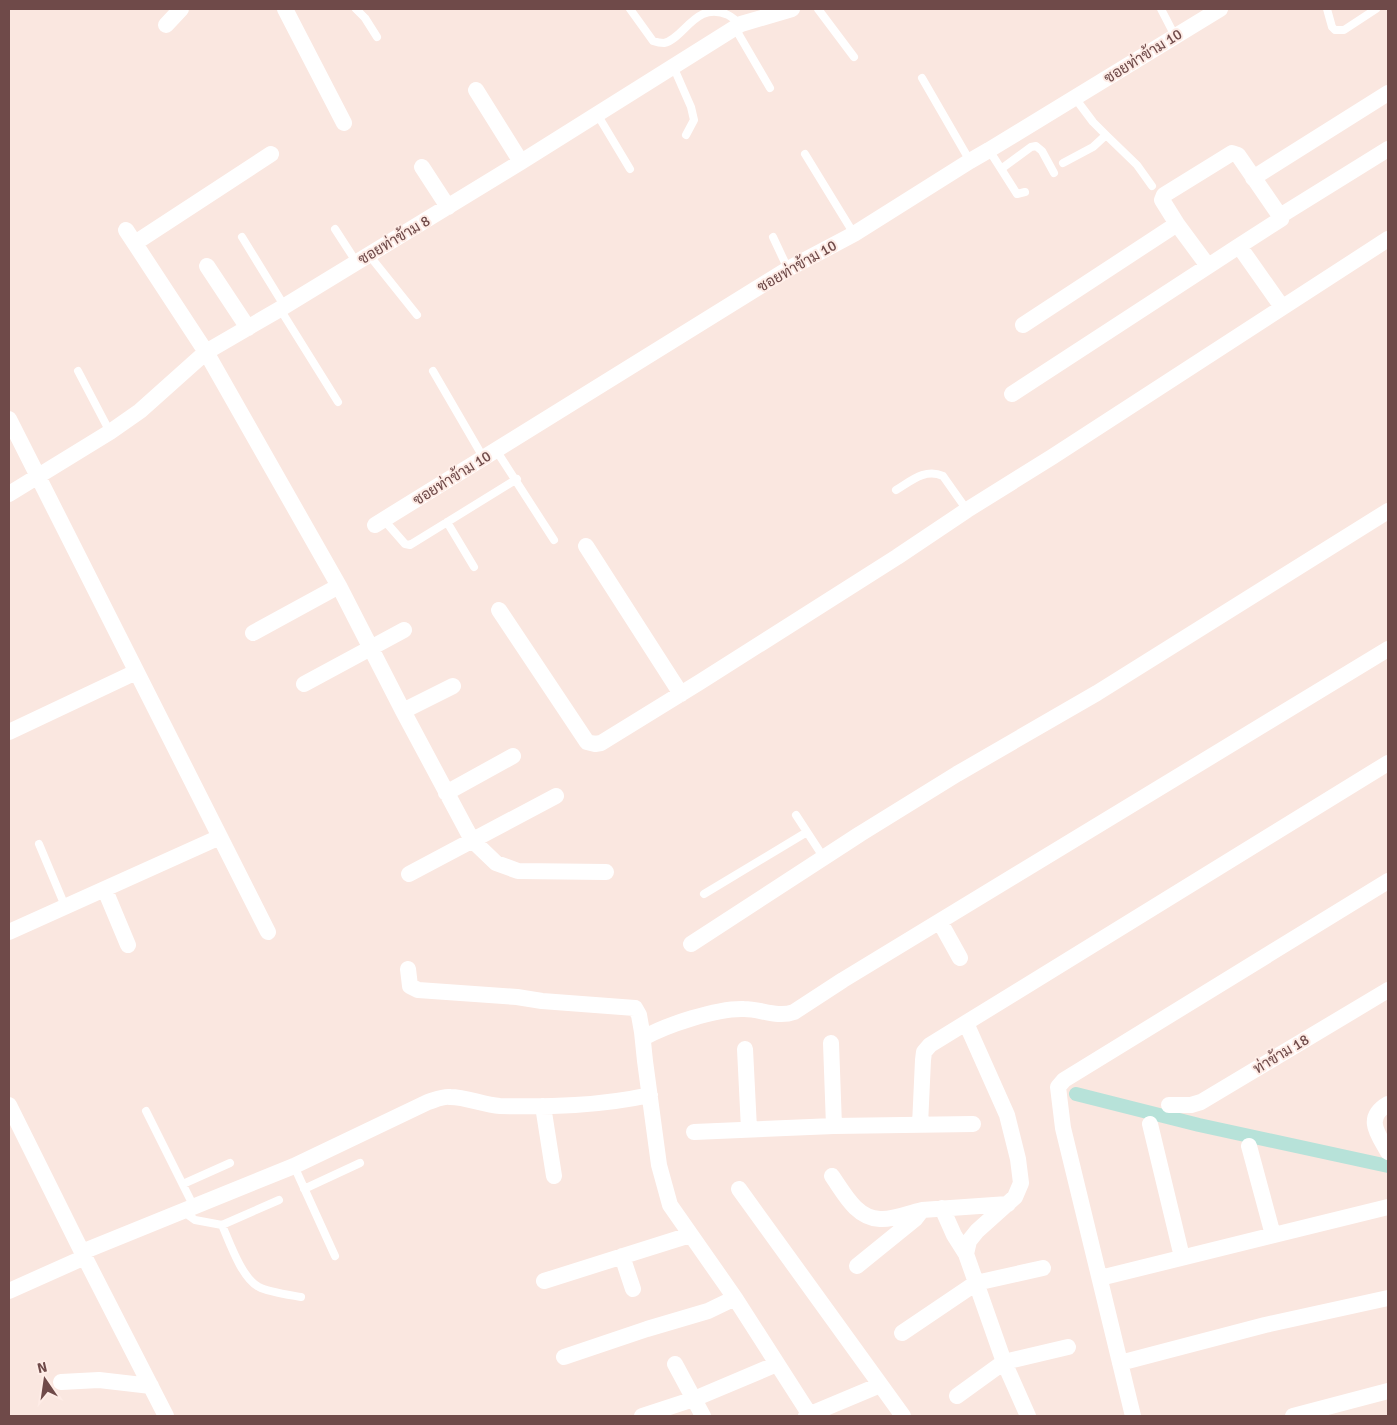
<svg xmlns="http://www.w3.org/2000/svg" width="1397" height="1425" viewBox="0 0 1397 1425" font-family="Signika,Sarabun,sans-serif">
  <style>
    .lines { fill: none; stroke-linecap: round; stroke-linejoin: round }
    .canal { stroke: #b7e2d9; stroke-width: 14 }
    .lane { stroke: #fff; stroke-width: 8 }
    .street { stroke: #fff; stroke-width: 16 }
    .labels { text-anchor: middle; stroke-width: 4; stroke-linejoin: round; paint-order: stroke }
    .street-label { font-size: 15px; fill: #6f4a49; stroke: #feece6 }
  </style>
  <rect width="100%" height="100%" fill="#fae7e0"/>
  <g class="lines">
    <!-- canal -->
    <path class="canal" d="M1076 1094 1199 1125 1388 1166"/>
    <!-- lane -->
    <path class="lane" d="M356 9 365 18 377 37
      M630 9 653 41C656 42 661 43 664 43 684 39 696 0 728 15 732 17 736 21 741 24
      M818 9 854 57
      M1161 9 1175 36
      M1327 9 1332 27 1335 30H1344L1376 9
      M735 28 770 88
      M673 66 691 107 694 120 686 135
      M922 78 970 161
      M597 114 630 169
      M1106 135 1137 165 1152 186
      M989 150 1017 194 1025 192
      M805 154 854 234
      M1063 163 1093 147 1106 135 1093 122 1075 98
      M1001 169 1031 147 1036 146 1042 151 1054 173
      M335 229 357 263
      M242 237 285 307
      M773 237 788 269
      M369 255 417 315
      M280 309 338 402
      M78 371 110 432
      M433 371 483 457
      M496 450 554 540
      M896 490C911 481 925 468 943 476L967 510
      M384 520 405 544 410 545 517 479
      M447 522 474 567
      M796 815 824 858
      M39 844 65 906
      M704 894 807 832
      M146 1111 194 1207
      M294 1166 335 1256
      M183 1184 230 1163
      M304 1189 360 1163
      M184 1212 195 1220 222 1225 279 1200
      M222 1225C229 1241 242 1279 259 1287 268 1292 290 1295 301 1297"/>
    <!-- street -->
    <path class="street" d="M285 9 344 123
      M166 25 181 9
      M476 90 521 162
      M422 167 448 207
      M1253 178 1388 93
      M1177 224 1162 200 1164 195 1232 153 1238 155 1280 216
      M126 230 206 352 339 586 403 711 472 840 496 863 518 871 606 872
      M135 243 271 154
      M1239 246 1281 219 1280 216 1388 149
      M207 266 248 328
      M1023 325 1177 224 1208 266
      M1012 394 1239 246 1282 307
      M9 419 268 932
      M9 494 110 432 140 411 206 352 280 309 521 162 741 24 792 9
      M375 525 788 269 854 234 970 161 989 150 1220 9
      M586 546 681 694
      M499 610 587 742 595 744 601 743 700 682 897 557 967 510 1052 457 1388 239
      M253 633 339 586
      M304 684 404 630
      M403 711 453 686
      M9 732 136 672
      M446 793 513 756
      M409 874 556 796
      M105 890 128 945
      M940 922 960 958
      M9 932 220 837
      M691 944 860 834 957 774 1097 693 1388 511
      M408 969 410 986 418 990 517 997 542 1001 635 1008 639 1015 642 1032 645 1061 659 1165 670 1205 735 1298 810 1415
      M966 1023 1007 1115 1018 1159 1021 1183 1015 1197 977 1231 969 1241 966 1254
      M643 1038C666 1025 717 1008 744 1009 761 1009 777 1018 794 1012L843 980 1388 649
      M831 1043 834 1126
      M745 1049 749 1129
      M1388 1104C1364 1118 1378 1134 1388 1152
      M9 1105 82 1252
      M1169 1105H1191L1201 1102 1388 990
      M543 1106 554 1176
      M1150 1124 1182 1257
      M920 1125 923 1060 924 1052 930 1045 1388 763
      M694 1132 834 1126 973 1124
      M1249 1146 1273 1235
      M832 1176C844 1193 856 1218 880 1219 894 1220 908 1213 922 1210
      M739 1189 903 1416
      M942 1208 954 1235 966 1254 1004 1362 1028 1416
      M622 1256 633 1289
      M857 1266 915 1219 922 1210 1008 1204
      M1100 1278 1388 1207
      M544 1281 690 1235
      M9 1291 85 1257
      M902 1333 976 1283 1043 1268
      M564 1357 647 1329 708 1311 735 1298
      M1120 1363 1265 1325 1388 1298
      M675 1364 703 1416
      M61 1382 99 1380 151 1386
      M957 1396 1004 1362 1068 1347
      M166 1416 82 1252 294 1166 428 1102C435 1100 443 1096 450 1097 467 1097 483 1105 500 1106 550 1107 600 1106 650 1095
      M642 1416 694 1399 777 1364
      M806 1416 880 1385
      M1133 1416 1063 1128 1058 1087 1064 1080 1388 881
      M1293 1416 1388 1391"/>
  </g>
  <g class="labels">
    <!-- street labels -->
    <g class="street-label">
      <text transform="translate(1143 56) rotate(-32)" y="5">ซอยท่าข้าม 10</text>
      <text transform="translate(394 240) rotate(-31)" y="5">ซอยท่าข้าม 8</text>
      <text transform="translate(797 266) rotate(-30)" y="5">ซอยท่าข้าม 10</text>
      <text transform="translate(452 478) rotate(-32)" y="5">ซอยท่าข้าม 10</text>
      <text transform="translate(1281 1054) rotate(-31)" y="5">ท่าข้าม 18</text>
    </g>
  </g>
  <!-- border -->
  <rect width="1397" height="1425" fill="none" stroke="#6f4a49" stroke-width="20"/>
  <!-- north arrow -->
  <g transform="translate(45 1380) rotate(347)" stroke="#feece6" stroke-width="4" paint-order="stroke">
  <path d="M0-4L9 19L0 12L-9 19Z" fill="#6f4a49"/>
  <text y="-8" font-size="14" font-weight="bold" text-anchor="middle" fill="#6f4a49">N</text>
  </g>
</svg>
